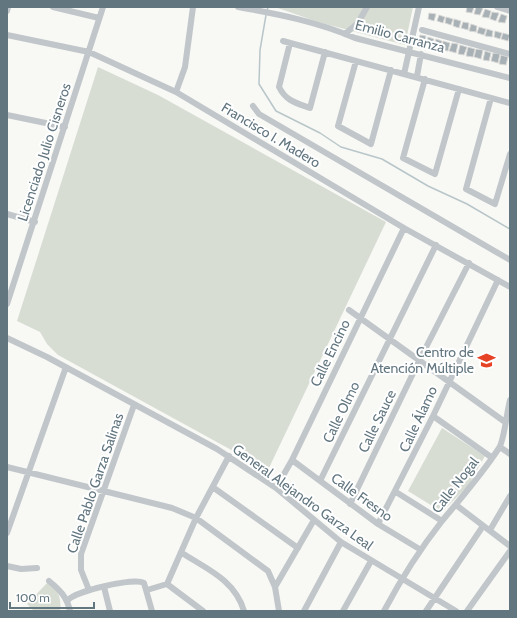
<svg xmlns="http://www.w3.org/2000/svg" width="517" height="618" viewBox="0 0 517 618" font-family="Cabin,sans-serif">
  <style>
    .green { fill: #d8ddd4 }
    .lines { fill: none; stroke-linecap: round; stroke-linejoin: round }
    .stream { stroke: #b8c6c9; stroke-width: 1.5 }
    .building { fill: #a8b2b6; stroke: #d9d9d7 }
    .minor { stroke: #c0c6c9; stroke-width: 6 }
    .labels { text-anchor: middle; stroke-width: 4; stroke-linejoin: round; paint-order: stroke }
    .street-label { font-size: 14px; fill: #627680; stroke: #fff }
    .poi-label { font-size: 14px; fill: #627680; stroke: #fff; text-anchor: end }
  </style>
  <rect width="100%" height="100%" fill="#f8f8f5"/>
  <!-- green -->
  <path class="green" d="M275 7H413L405 45 318 22Z
    M98 67 158 95 386 222 268 470 58 355 47 344 40 332 17 321Z
    M442 428 485 456 468 486 442 512 408 491Z
    M49 581C58 588 62 600 60 611H34L27 604Z"/>
  <g class="lines">
    <!-- stream -->
    <path class="stream" d="M267 11 268 7
      M266 15 260 50 259 84 276 111 320 133 341 147 382 159 428 186 467 204 510 229"/>
  </g>
  <!-- building -->
  <path class="building" d="M467 7H474L472 13 466 12Z
    M476 7 483 8 480 15 474 14Z
    M485 9 491 11 489 18 482 17Z
    M492 12 499 13 496 21 490 19Z
    M429 13 436 14 434 21 428 19Z
    M501 14 507 16 505 23 498 22Z
    M439 15 445 17 443 23 437 21Z
    M446 17 453 19 451 25 445 23Z
    M454 19 461 21 459 28 453 26Z
    M463 22 469 23 468 30 461 28Z
    M471 24 477 26 476 32 469 31Z
    M479 27 486 29 484 35 477 33Z
    M487 29 493 31 492 37 485 36Z
    M495 31 502 33 500 39 494 37Z
    M503 33 510 35 508 41 501 39Z
    M420 35 426 36 424 45 417 44Z
    M428 37 434 39 432 47 426 46Z
    M436 39 442 41 440 49 434 48Z
    M443 41 450 43 448 51 441 50Z
    M452 43 458 44 456 53 449 51Z
    M460 45 467 47 464 55 458 54Z
    M468 47 475 49 473 57 466 56Z
    M476 49 483 50 481 59 474 57Z
    M485 51 491 53 489 61 483 60Z
    M493 53 500 54 498 63 491 61Z
    M501 55 508 57 506 65 499 64Z"/>
  <g class="lines">
    <!-- minor -->
    <path class="minor" d="M53 7 99 18
      M238 7C278 14 318 22 355 38L510 78
      M497 7 510 11
      M7 11 8 7
      M422 30 510 54
      M345 34 358 23 367 7
      M7 35 89 52 176 92 404 228 510 287
      M283 41 510 103
      M290 43 279 87C286 101 296 103 310 108L325 52
      M356 61 338 126 371 144 391 70
      M404 74 419 7
      M417 76 421 54
      M425 79 403 158 435 174 459 89
      M176 92 185 67 193 7
      M491 98 466 189 495 204 510 154
      M253 106 259 114 510 260
      M7 115 65 127
      M7 214 35 222
      M7 304 103 7
      M349 310 505 422
      M7 338 47 357 217 449 276 488 341 542 456 611
      M433 416 491 457
      M500 447 510 454
      M292 460 378 524 421 550
      M7 467 172 508 196 518 268 571 275 587 279 611
      M320 481 436 245
      M214 488 298 548
      M276 488 292 460 404 228
      M396 492 442 521
      M350 504 419 361 469 263
      M456 505 510 546
      M378 524 433 416 498 280
      M490 530 510 496
      M7 533 66 367
      M182 553C207 569 235 580 244 611
      M7 566 21 569 37 568
      M49 581C60 590 67 597 70 611
      M167 584 203 611
      M104 587 110 611
      M275 587 314 520
      M89 590 81 570V554L134 405
      M147 590 167 584 196 518 229 456
      M68 600C76 591 135 577 144 583L152 611
      M304 611 341 542
      M343 611 371 561
      M384 611C401 579 420 549 442 521 462 497 482 474 499 448 504 441 507 411 510 400
      M426 611 483 526
      M467 611 510 551"/>
  </g>
  <!-- icons -->
  <defs>
    <symbol id="school-bare" viewBox="-9 -9 18 18"><path d="M0-5L7-2L0 1L-7-2ZM-4 1L0 2.5L4 1V4Q0 6-4 4Z" fill="#e64326" stroke="#fff" stroke-width="2.5" paint-order="stroke"/></symbol>
  </defs>
  <g fill-rule="evenodd">
    <use href="#school-bare" x="474" y="348" width="25" height="25"/>
  </g>
  <g class="labels">
    <!-- street labels -->
    <g class="street-label">
      <text transform="translate(400 36) rotate(15)" y="5">Emilio Carranza</text>
      <text transform="translate(271 135) rotate(31)" y="5">Francisco I. Madero</text>
      <text transform="translate(44 152) rotate(-72)" y="5">Licenciado Julio Cisneros</text>
      <text transform="translate(330 353) rotate(-64)" y="5">Calle Encino</text>
      <text transform="translate(341 412) rotate(-64)" y="5">Calle Olmo</text>
      <text transform="translate(418 419) rotate(-65)" y="5">Calle Álamo</text>
      <text transform="translate(377 421) rotate(-64)" y="5">Calle Sauce</text>
      <text transform="translate(95 483) rotate(-71)" y="5">Calle Pablo Garza Salinas</text>
      <text transform="translate(455 485) rotate(-52)" y="5">Calle Nogal</text>
      <text transform="translate(303 497) rotate(36)" y="5">General Alejandro Garza Leal</text>
      <text transform="translate(362 497) rotate(36)" y="5">Calle Fresno</text>
    </g>
    <!-- poi labels -->
    <g class="poi-label">
      <text x="474" y="357">Centro de<tspan x="474" dy="16">Atención Múltiple</tspan></text>
    </g>
  </g>
  <!-- border -->
  <rect width="517" height="618" fill="none" stroke="#627680" stroke-width="16"/>
  <!-- scale -->
  <path d="M10 602v6h84v-6" fill="none" stroke="#627680" stroke-width="2"/>
  <text x="16" y="602" font-size="12" fill="#627680" stroke="#ffffff" stroke-width="3" paint-order="stroke">100 m</text>
</svg>
